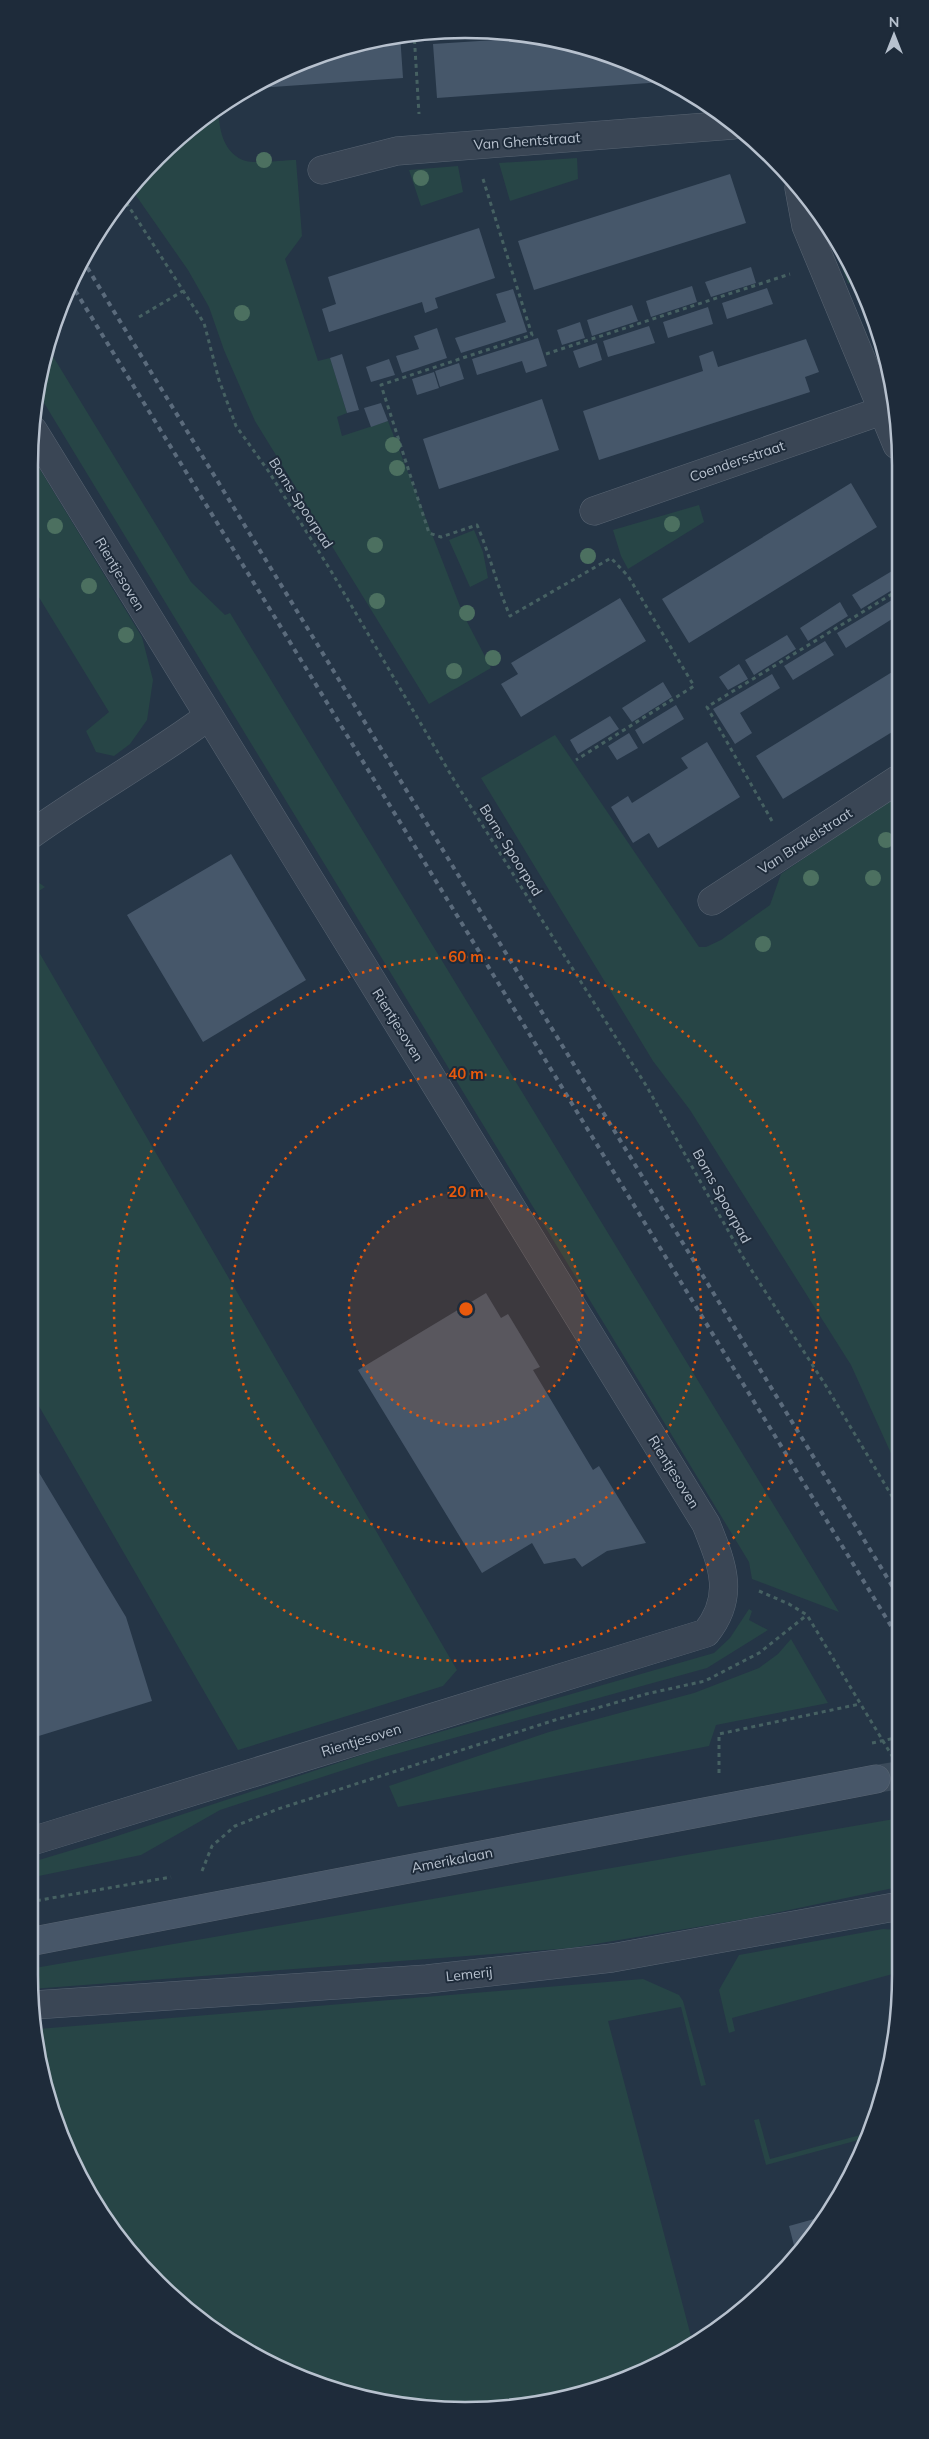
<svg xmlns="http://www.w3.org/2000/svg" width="929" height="2439" viewBox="0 0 929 2439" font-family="Mulish,sans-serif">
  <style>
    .green { fill: #274546 }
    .building { fill: #46576a }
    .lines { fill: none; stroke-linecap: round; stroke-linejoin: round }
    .secondary-tunnel { stroke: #3b4a5a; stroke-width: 28; stroke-dasharray: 28 14; stroke-linecap: butt }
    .minor-casing { stroke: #586472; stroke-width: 29 }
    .secondary-casing { stroke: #586472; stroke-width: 29 }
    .path { stroke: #466162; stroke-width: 3; stroke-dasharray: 4 4; stroke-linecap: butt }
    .minor { stroke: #3a4655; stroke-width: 28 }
    .secondary { stroke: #475668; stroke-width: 28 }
    .rail { stroke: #5b6b7c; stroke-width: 4; stroke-dasharray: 5 5; stroke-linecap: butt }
    .path-bridge { stroke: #466162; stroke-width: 3; stroke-dasharray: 4 4; stroke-linecap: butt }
    .tree { fill: #4c7060 }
    .ring { fill: none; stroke: #e8590c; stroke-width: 2.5; stroke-dasharray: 2.5 5 }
    .labels { text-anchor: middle; stroke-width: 4; stroke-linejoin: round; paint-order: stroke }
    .street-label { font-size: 14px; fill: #b7c1ce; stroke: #1e2b3a }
    .rim { fill: none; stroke: #b7c1ce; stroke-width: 2.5 }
    .centre { fill: #e8590c; stroke: #1e2b3a; stroke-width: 2.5 }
    .ring-label { font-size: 15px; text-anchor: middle; font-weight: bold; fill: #e8590c; stroke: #1e2b3a; stroke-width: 4; stroke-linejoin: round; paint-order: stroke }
  </style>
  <rect width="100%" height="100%" fill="#253546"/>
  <!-- green -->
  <path class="green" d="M219 107C218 128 223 154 246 161 257 164 283 160 296 160L302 236 285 259 318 361 330 358 347 413 337 417 342 436 388 421 463 614 491 668 429 704 255 421 224 350 209 307 188 270 130 187 177 137Z
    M577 158 578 179 510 201 499 163Z
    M458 166 463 192 421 206 409 170Z
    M829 233 855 272 858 279 848 284Z
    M46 345 191 582 225 615 230 613 839 1612 752 1579 749 1562 38 393Z
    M30 453 142 637 153 680 147 720 130 744 114 756 96 752 86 731 109 712 29 581Z
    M699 505 704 522 628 569 621 556 613 530Z
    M474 530 483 552 488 578 470 587 449 540Z
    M555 735 699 947H706L721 940 770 905 781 874 897 795 899 1471 851 1365 690 1110 653 1061 481 778Z
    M29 876 45 887 29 897Z
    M29 935 457 1670 443 1686 238 1750 29 1389Z
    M749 1609 752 1611 749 1620 768 1630 707 1668 381 1758 220 1810 141 1855 29 1878V1863L99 1842 377 1750 714 1653 730 1638Z
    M791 1639 828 1703 716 1725 709 1746 398 1807 389 1786 549 1732 694 1693 759 1668 778 1654Z
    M900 1818 898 1887 751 1918 571 1948 31 1989 29 1969Z
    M883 1929 900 1930V1972L732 2018 735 2031 729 2033 719 1990 739 1955Z
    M643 1979 679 1995 683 2001 706 2085 701 2086 681 2007 608 2021 693 2344 632 2377 550 2402 407 2406 325 2387 247 2352 137 2262 87 2192 52 2115 38 2029Z
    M759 2119 770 2159 868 2133 866 2138 766 2165 754 2120Z"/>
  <!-- building -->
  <path class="building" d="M400 34 403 78 244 89 325 52Z
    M539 37 578 44 663 82 437 98 433 44Z
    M730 174 746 223 534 290 518 241Z
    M479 228 495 278 435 298 438 308 425 313 422 302 329 332 322 309 336 304 328 277Z
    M751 267 756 283 711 297 705 282Z
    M692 286 697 302 651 317 646 301Z
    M767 288 773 304 727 319 722 303Z
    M513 289 527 332 461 353 455 338 506 322 496 294Z
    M632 305 638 321 592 336 587 320Z
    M708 307 713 324 668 338 663 322Z
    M580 322 585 338 562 345 557 330Z
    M649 326 655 343 608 357 603 341Z
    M437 328 447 358 402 373 396 356 419 349 414 336Z
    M538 338 547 366 526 373 522 361 477 375 472 359Z
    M806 339 819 372 805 377 810 392 599 460 583 411 703 371 699 356 713 351 718 367Z
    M597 343 602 360 579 368 573 351Z
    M342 354 359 410 347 413 330 358Z
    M389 359 395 375 371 382 366 367Z
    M459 363 464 379 440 387 435 371Z
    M434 372 439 388 417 395 412 379Z
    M542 399 559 450 439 489 423 439Z
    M381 403 388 421 371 427 364 408Z
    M851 483 877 527 689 643 662 599Z
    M897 568V587L861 609 852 595Z
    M897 597V623L895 624 892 619 846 648 837 633Z
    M620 598 646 641 521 717 501 684 518 674 511 663Z
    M840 602 848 616 808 641 800 628Z
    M787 635 796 649 754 675 745 660Z
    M825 641 834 655 793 680 784 666Z
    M739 664 748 679 728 690 719 677Z
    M897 669V729L783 799 756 756Z
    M772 674 780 688 740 713 752 733 735 744 713 709Z
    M663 682 672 697 632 722 622 708Z
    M676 705 684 719 643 744 635 730Z
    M610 716 619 729 578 754 570 740Z
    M629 733 638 748 617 760 608 746Z
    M707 742 740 797 658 848 649 833 633 843 611 807 628 796 632 803 688 768 681 758Z
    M231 854 306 980 203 1042 127 915Z
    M486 1293 501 1318 508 1314 540 1367 533 1370 593 1470 599 1466 646 1543 607 1551 582 1567 575 1558 544 1564 532 1543 482 1573 358 1370Z
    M38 1471 126 1617 152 1701 29 1739V1474Z
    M825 2216 810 2240 796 2253 789 2226Z"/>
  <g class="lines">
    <!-- secondary-tunnel -->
    <path class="secondary-tunnel" d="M876 1779 900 1775"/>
    <defs>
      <path id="minor" d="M322 170 397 151 733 125
        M799 188 806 226 897 445
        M33 430 209 716
        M594 511 881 411
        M29 836C87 794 151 759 209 716L706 1524C722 1564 736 1596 706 1633L29 1842
        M712 901 897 780
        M34 2005 427 1979 612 1958 900 1906"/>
      <path id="secondary" d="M29 1942 876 1779"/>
    </defs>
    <!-- minor casing -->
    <use href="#minor" class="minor-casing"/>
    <!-- secondary casing -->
    <use href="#secondary" class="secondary-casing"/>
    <!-- path -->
    <path class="path" d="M414 32 419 114
      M483 179 532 335 381 385 429 533 441 537 477 525C490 555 497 586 510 616L611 558 628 576 694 686 576 760
      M122 196 204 323 219 380 236 426 269 472 331 571 454 780 647 1087 743 1257 826 1386 899 1508
      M139 317 183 291
      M546 354 790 274
      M772 821 707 707 897 591
      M759 1591 789 1604 807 1615 866 1713
      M872 1743 900 1737
      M719 1773V1734L860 1704
      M202 1871 212 1846 235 1826 278 1809 555 1720 646 1694 705 1681 759 1653 807 1615
      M29 1902 171 1877"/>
    <!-- minor -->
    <use href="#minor" class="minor"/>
    <!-- secondary -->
    <use href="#secondary" class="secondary"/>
    <!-- rail -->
    <path class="rail" d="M82 259 899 1597
      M70 282 899 1639"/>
    <!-- path-bridge -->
    <path class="path-bridge" d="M866 1713 900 1769"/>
  </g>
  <!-- trees -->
  <g class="tree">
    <circle cx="264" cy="160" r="8"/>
    <circle cx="421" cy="178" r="8"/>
    <circle cx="242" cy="313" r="8"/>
    <circle cx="393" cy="445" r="8"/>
    <circle cx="397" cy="468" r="8"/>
    <circle cx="672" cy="524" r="8"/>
    <circle cx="55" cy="526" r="8"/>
    <circle cx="375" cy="545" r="8"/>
    <circle cx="588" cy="556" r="8"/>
    <circle cx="89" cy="586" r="8"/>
    <circle cx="377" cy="601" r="8"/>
    <circle cx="467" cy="613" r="8"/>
    <circle cx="126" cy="635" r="8"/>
    <circle cx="493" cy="658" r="8"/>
    <circle cx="454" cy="671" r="8"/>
    <circle cx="886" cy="840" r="8"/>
    <circle cx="811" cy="878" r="8"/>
    <circle cx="873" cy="878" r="8"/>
    <circle cx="763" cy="944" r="8"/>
  </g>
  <!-- distance rings -->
  <circle cx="466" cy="1309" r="117" fill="#e8590c" fill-opacity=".12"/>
  <g class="ring">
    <circle cx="466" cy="1309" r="117"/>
    <circle cx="466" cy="1309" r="235"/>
    <circle cx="466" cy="1309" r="352"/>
  </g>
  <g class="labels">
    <!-- street labels -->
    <g class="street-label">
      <text transform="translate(527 141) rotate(-4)" y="5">Van Ghentstraat</text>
      <text transform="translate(737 461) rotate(-19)" y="5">Coendersstraat</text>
      <text transform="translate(301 503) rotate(57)" y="5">Borns Spoorpad</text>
      <text transform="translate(120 574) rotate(59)" y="5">Rientjesoven</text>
      <text transform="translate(805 841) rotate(-33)" y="5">Van Brakelstraat</text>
      <text transform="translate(511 850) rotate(58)" y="5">Borns Spoorpad</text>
      <text transform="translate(398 1025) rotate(58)" y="5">Rientjesoven</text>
      <text transform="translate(722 1196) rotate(61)" y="5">Borns Spoorpad</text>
      <text transform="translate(674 1472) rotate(58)" y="5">Rientjesoven</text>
      <text transform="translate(361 1740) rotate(-17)" y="5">Rientjesoven</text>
      <text transform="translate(452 1860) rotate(-11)" y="5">Amerikalaan</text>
      <text transform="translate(469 1974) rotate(-6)" y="5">Lemerij</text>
    </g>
  </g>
  <!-- crop -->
  <path d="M0 0H929V2439H0ZM465 38H465A427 427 0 0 1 892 465V1975A427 427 0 0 1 465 2402H465A427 427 0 0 1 38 1975V465A427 427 0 0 1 465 38Z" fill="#1e2b3a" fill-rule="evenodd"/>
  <path class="rim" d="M465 38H465A427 427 0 0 1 892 465V1975A427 427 0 0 1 465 2402H465A427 427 0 0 1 38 1975V465A427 427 0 0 1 465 38Z"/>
  <circle cx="466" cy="1309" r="8" class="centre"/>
  <g class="ring-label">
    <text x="466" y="962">60 m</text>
    <text x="466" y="1079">40 m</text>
    <text x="466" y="1197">20 m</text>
  </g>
  <!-- north arrow -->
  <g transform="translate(894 35)" stroke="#1e2b3a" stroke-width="4" paint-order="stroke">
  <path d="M0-4L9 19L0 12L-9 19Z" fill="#b7c1ce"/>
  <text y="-8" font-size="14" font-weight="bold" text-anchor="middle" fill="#b7c1ce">N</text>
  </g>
</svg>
